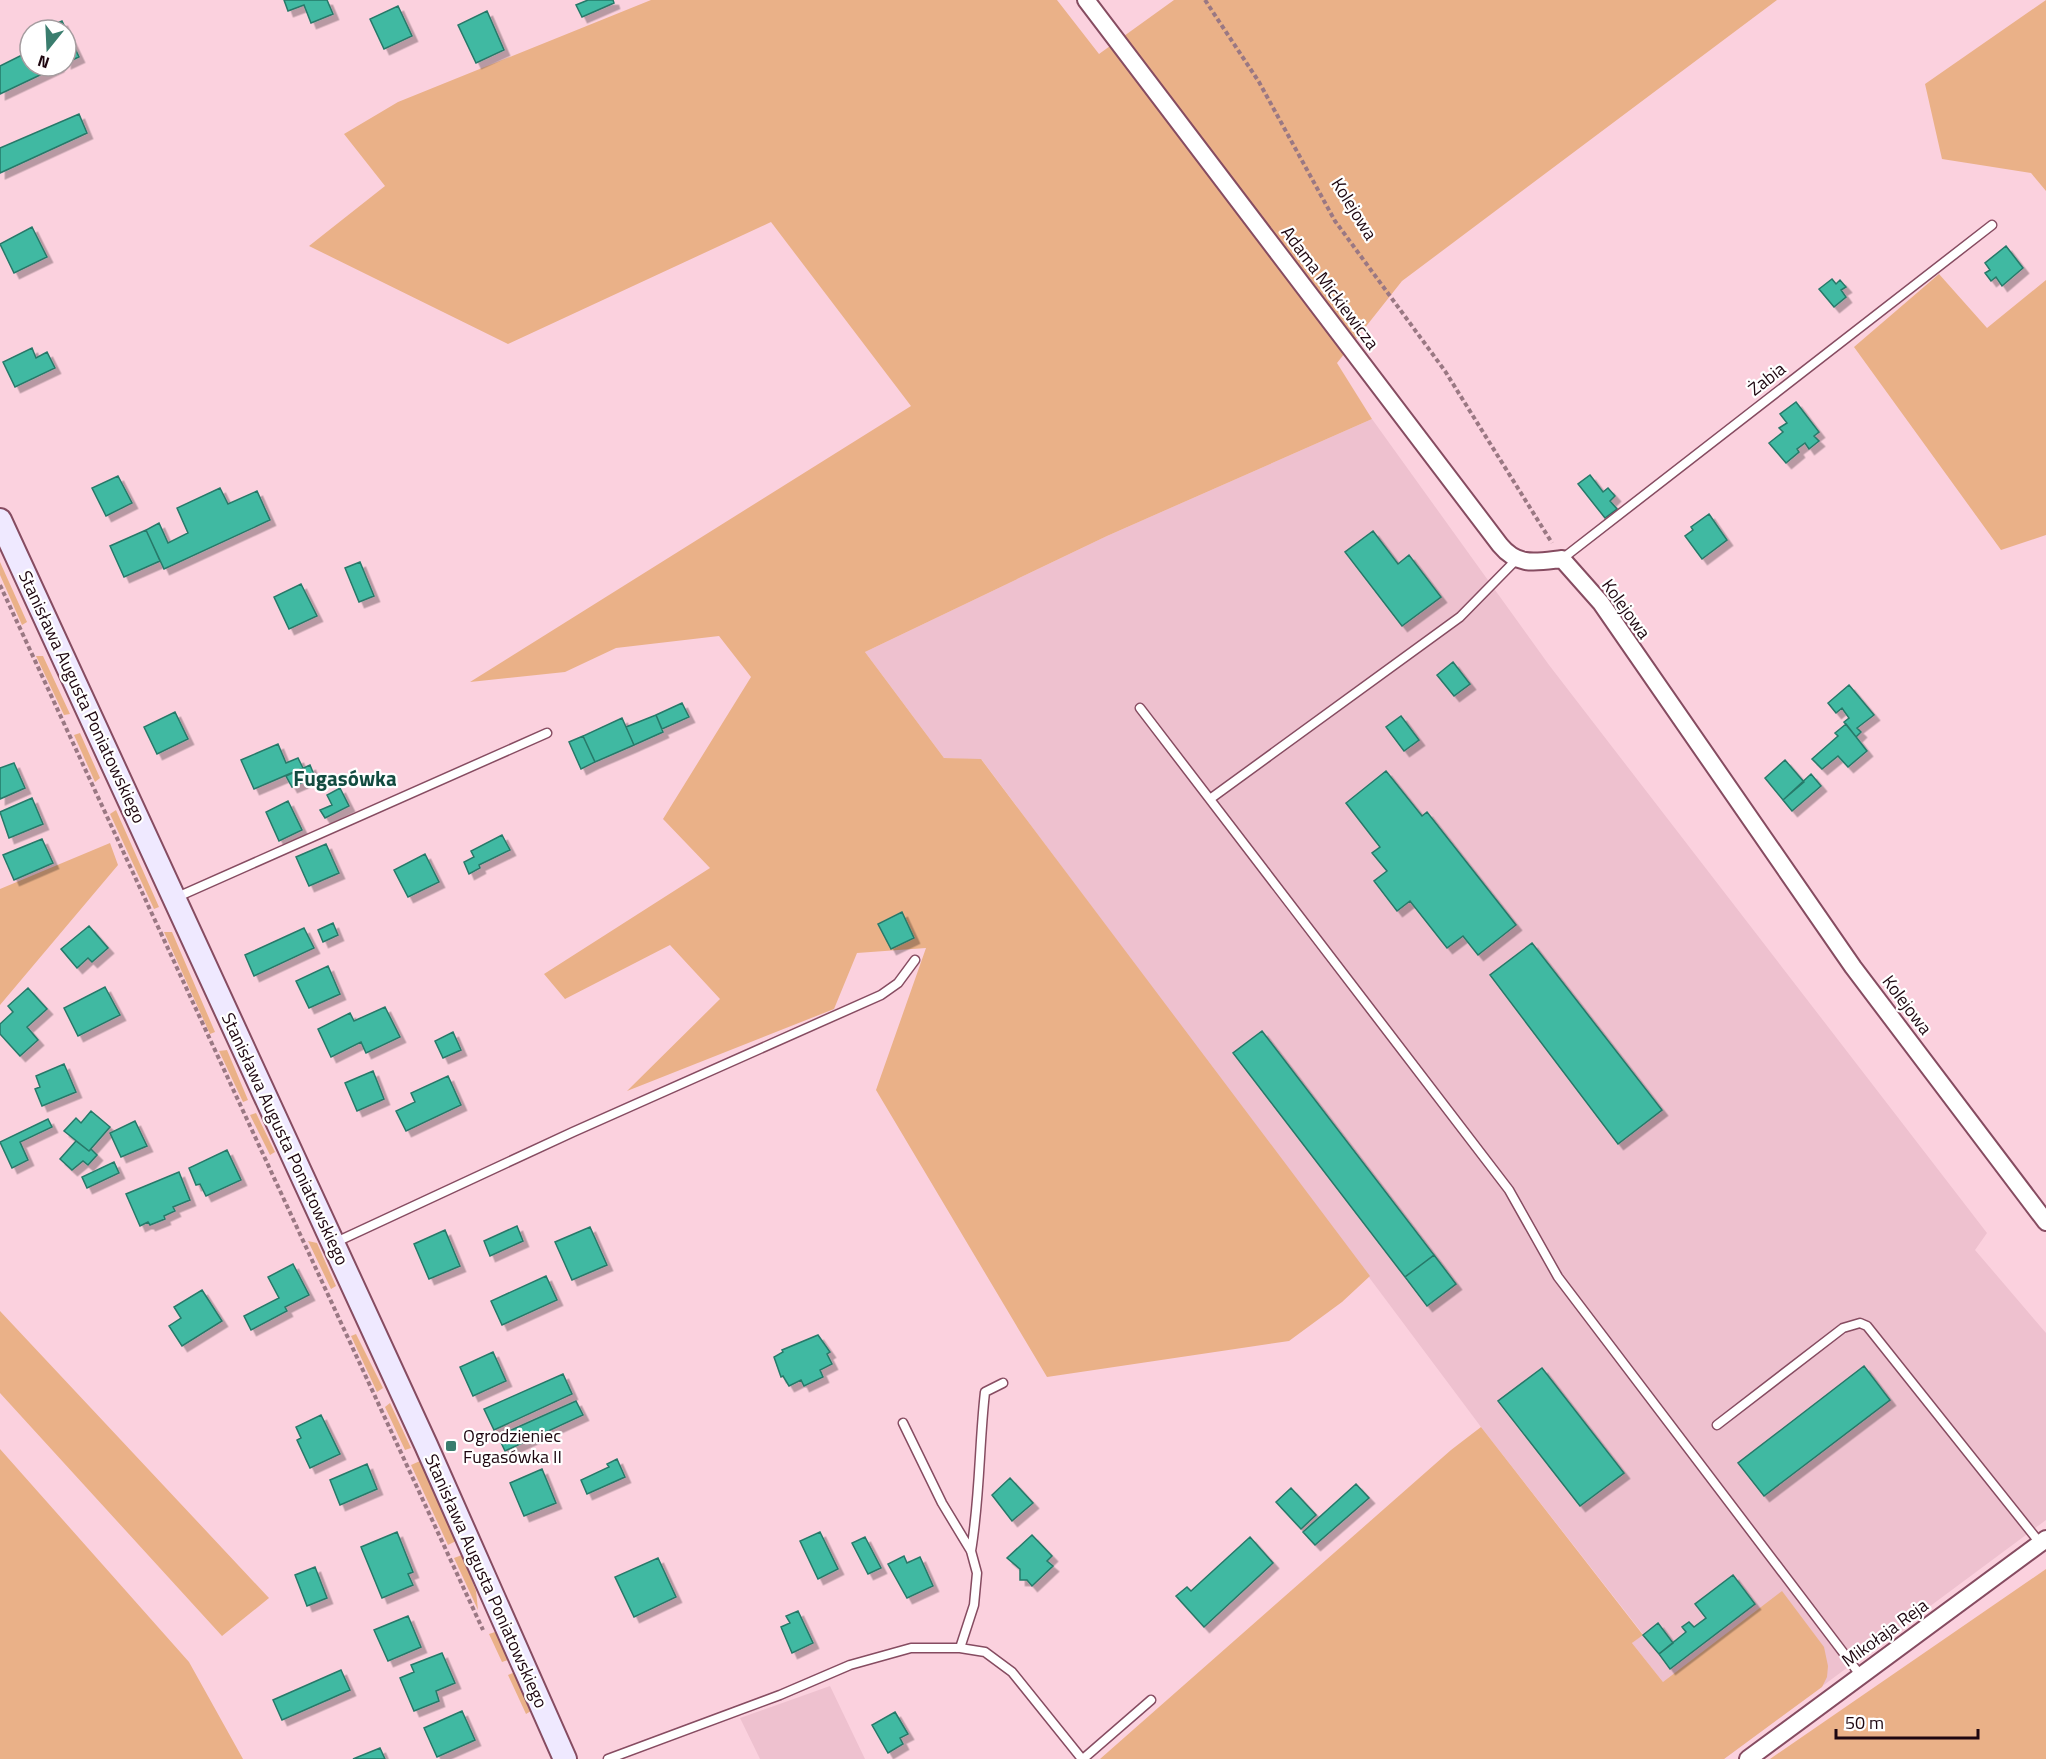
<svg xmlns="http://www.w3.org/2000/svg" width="2046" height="1759" viewBox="0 0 2046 1759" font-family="'Titillium Web',sans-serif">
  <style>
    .built { fill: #eec1cf }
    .green { fill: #eab188 }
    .building { fill: #41b9a2; stroke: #267969; stroke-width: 1.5; filter: url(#shadow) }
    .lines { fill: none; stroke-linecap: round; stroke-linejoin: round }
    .lane-casing { stroke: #864c61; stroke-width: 11 }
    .street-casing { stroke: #864c61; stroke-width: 20 }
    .secondary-casing { stroke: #864c61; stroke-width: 26 }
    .path { stroke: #9a7883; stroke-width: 4; stroke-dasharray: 4.5 3; stroke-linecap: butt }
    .lane { stroke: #fff; stroke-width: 8 }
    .street { stroke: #fff; stroke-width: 16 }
    .secondary { stroke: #efe9ff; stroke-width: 22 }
    .poi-dot { fill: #3a7d6e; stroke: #fff; stroke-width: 2 }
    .labels { text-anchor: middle; stroke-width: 4.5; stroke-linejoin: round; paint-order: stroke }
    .street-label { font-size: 18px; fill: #1e0710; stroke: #fff }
    .poi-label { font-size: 18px; fill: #1e0710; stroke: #fff; text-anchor: start }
    .quarter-label { font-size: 21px; font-weight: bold; fill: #134b40; stroke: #fff }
  </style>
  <defs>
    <filter id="shadow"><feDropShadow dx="5.5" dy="5.5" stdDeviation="0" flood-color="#0004"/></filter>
  </defs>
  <rect width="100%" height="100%" fill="#fbd1de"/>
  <!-- built -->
  <path class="built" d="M1372 419 1549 665 1987 1233 1975 1250 2046 1333V1520L1724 1759 1632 1643 1643 1634 1481 1427 982 760 944 758 865 652 1107 536Z
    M830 1686 865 1759H760L740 1718Z"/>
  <!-- green -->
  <path class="green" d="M651 0H1057L1099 54 1174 0H1777L1402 281 1337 363 1372 419 1107 536 865 652 944 758 981 759 1370 1276 1342 1302 1289 1341 1047 1377 876 1090 926 948 857 953 834 1009 627 1091 720 999 670 945 565 999 544 974 710 868 663 819 751 677 719 636 616 648 565 672 470 682 911 406 771 222 508 344 309 246 385 186 344 134 398 102Z
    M2046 0V191L2031 173 1942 159 1925 84Z
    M1939 274 1987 328 2046 280V535L2001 550 1854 347Z
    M0 562 27 622 22 625 0 575Z
    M36 656H43L70 714 64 715Z
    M80 733 100 778 95 782 74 735Z
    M116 810 159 907 154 909 110 814Z
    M110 843 118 865 0 1005V889Z
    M164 932H172L215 1032 210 1034Z
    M227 1050 248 1100 243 1102 219 1051Z
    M256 1113 275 1152 270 1155 250 1115Z
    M308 1241 317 1243 336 1286 331 1289Z
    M0 1311 269 1598 222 1636 0 1393Z
    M356 1334 383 1388 377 1392 351 1336Z
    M390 1403 411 1448 405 1450 385 1407Z
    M1481 1427 1643 1635 1632 1643 1663 1682 1782 1591 1824 1647 1828 1666 1827 1677 1822 1687 1724 1759H1100L1451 1450Z
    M0 1449 189 1662 243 1759H0Z
    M420 1461 456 1541 448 1545 411 1465Z
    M462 1555 476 1591 478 1610 454 1558Z
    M2046 1569V1759H1770Z
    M498 1631 508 1660 502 1662 489 1634Z
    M515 1672 531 1711 526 1714 508 1675Z"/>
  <!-- building -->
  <path class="building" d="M284 0H327L333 14 311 23 304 5 288 11Z
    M588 0H613L614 3 582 17 576 5Z
    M398 6 412 36 384 49 370 19Z
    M487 11 504 50 476 63 458 25Z
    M62 21 79 57 66 63V30H42Z
    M30 51V66H59L0 94V66Z
    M79 114 87 133 0 173V148Z
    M32 227 47 257 14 273 0 244Z
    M2006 246 2023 268 2002 286 1996 277 1991 281 1985 273 1990 270 1985 263Z
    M1832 279 1836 284 1840 280 1846 287 1841 290 1846 297 1834 307 1819 289Z
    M32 348 36 358 47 352 55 368 15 387 3 362Z
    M1796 402 1819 432 1814 436 1819 441 1809 449 1805 443 1797 449 1799 452 1786 463 1769 443 1783 432 1779 428 1787 423 1780 414Z
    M1590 475 1603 492 1608 488 1615 496 1610 501 1617 509 1605 518 1578 484Z
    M118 476 132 503 106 516 92 488Z
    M220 488 228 504 257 491 270 520 164 569 146 530 159 523 168 543 188 533 177 508Z
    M1709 514 1727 540 1702 559 1685 536 1693 530 1691 527Z
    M146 530 160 561 124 577 110 546Z
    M1373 531 1398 564 1409 555 1441 597 1402 626 1345 552Z
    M360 562 374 596 359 602 345 568Z
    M301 584 317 616 289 629 274 597Z
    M1453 662 1470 684 1454 696 1437 675Z
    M1849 685 1874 715 1857 728 1861 732 1856 737 1844 722 1849 718 1842 708 1836 713 1828 703Z
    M682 703 689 717 662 729 656 715Z
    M175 712 188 739 157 754 144 727Z
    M656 715 663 732 634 745 626 727Z
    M1401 716 1419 740 1404 751 1386 727Z
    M622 718 634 745 595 762 583 736Z
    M1846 724 1867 751 1848 767 1838 756 1822 769 1812 759 1838 736 1835 733Z
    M583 736 595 762 581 769 569 742Z
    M278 744 286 763 298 758 303 768 254 789 241 760Z
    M1785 760 1804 782 1783 800 1765 778Z
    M14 763 25 788 0 799V768Z
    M310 765 315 777 292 787 286 776Z
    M1386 771 1422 816 1427 812 1516 925 1478 955 1463 936 1447 948 1410 901 1397 911 1374 881 1387 871 1372 853 1380 847 1346 803Z
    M1811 774 1821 786 1792 811 1783 800Z
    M340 788 349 806 325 818 320 810 332 805 327 795Z
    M32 798 43 824 9 838 0 812Z
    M288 801 302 830 279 841 266 812Z
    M502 835 510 850 479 865 480 868 469 874 464 862 474 857 471 851Z
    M42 839 53 863 14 880 3 855Z
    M326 844 339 873 309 886 296 857Z
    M425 854 439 882 408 897 394 870Z
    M902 912 914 938 891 949 878 924Z
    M333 923 338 935 323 942 318 930Z
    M89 926 108 948 92 962 88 958 77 968 61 949Z
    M304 928 314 948 254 976 245 955Z
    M1532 943 1662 1110 1618 1144 1490 975Z
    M328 966 340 994 309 1008 296 981Z
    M105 987 120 1015 78 1036 64 1008Z
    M28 988 47 1009 27 1027 38 1040 20 1056 0 1034V1024L13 1012 8 1006Z
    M385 1007 400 1037 366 1053 361 1042 331 1057 318 1029 350 1013 354 1021Z
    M1262 1031 1434 1255 1405 1277 1233 1053Z
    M453 1032 461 1050 443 1058 435 1041Z
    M64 1064 76 1092 42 1106 35 1089 40 1087 36 1076Z
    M373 1071 384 1099 357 1111 345 1083Z
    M448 1076 461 1105 406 1131 396 1111 415 1102 411 1093Z
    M91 1111 110 1127 89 1151 64 1131 76 1118 81 1123Z
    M48 1119 52 1127 20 1142 28 1160 12 1168 0 1142Z
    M135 1121 147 1146 121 1157 110 1133Z
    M76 1141 89 1151 91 1149 97 1155 88 1165 83 1161 72 1170 60 1159Z
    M227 1150 241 1180 206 1196 200 1184 196 1185 189 1168Z
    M114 1162 119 1173 87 1188 82 1177Z
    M179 1172 190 1200 173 1207 175 1211 164 1216 165 1219 150 1225 148 1222 140 1226 126 1194Z
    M517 1226 523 1241 490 1256 484 1241Z
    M590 1227 607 1265 572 1280 555 1242Z
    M445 1230 460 1266 429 1279 414 1244Z
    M1434 1255 1456 1284 1427 1306 1405 1277Z
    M293 1264 309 1295 285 1307 287 1311 251 1330 244 1316 279 1298 268 1277Z
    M546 1276 557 1300 502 1325 491 1301Z
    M202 1290 222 1321 182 1346 169 1326 181 1318 174 1307Z
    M818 1335 830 1352 827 1354 832 1364 820 1370 823 1377 804 1386 801 1380 789 1386 783 1376 781 1377 774 1357 783 1352 782 1350Z
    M493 1352 506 1381 473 1396 460 1367Z
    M1864 1366 1890 1400 1764 1496 1738 1463Z
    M1542 1368 1624 1473 1580 1506 1498 1401Z
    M563 1374 572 1394 494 1430 484 1409Z
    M576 1401 583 1415 505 1451 498 1436Z
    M321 1415 340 1454 310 1468 297 1440 301 1438 296 1427Z
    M617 1459 625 1477 587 1494 581 1480 609 1467 607 1464Z
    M367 1464 377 1489 340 1505 330 1480Z
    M542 1469 556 1503 524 1516 510 1483Z
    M1010 1478 1033 1503 1012 1521 992 1495Z
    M1356 1484 1369 1498 1315 1545 1303 1532Z
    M1291 1488 1316 1515 1301 1529 1276 1502Z
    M397 1532 413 1572 408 1574 413 1585 382 1598 361 1547Z
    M820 1532 838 1569 818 1579 800 1541Z
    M1032 1535 1052 1556 1047 1561 1053 1566 1032 1586 1027 1580H1020V1569L1007 1558Z
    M865 1537 881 1568 868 1574 852 1543Z
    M1250 1537 1273 1563 1204 1627 1176 1596 1187 1587 1191 1591Z
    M904 1556 907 1563 920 1557 933 1586 907 1598 888 1564Z
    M658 1558 676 1597 634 1617 615 1577Z
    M315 1567 327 1598 307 1606 295 1575Z
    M1733 1575 1755 1604 1670 1669 1659 1654 1686 1632 1682 1627 1689 1622 1694 1627 1706 1618 1695 1604Z
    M798 1611 813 1643 792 1653 781 1627 790 1623 786 1616Z
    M408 1616 421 1647 388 1661 374 1630Z
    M1658 1623 1673 1643 1659 1654 1643 1635Z
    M442 1653 455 1683 436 1691 439 1701 414 1711 400 1678 414 1672 411 1665Z
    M341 1670 350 1690 282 1720 273 1700Z
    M462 1711 475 1740 437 1757 424 1728Z
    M895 1712 908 1734 900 1738 903 1744 888 1753 872 1725Z
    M380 1748 385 1759H353Z"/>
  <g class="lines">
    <defs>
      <path id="lane" d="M1562 559 1992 225
        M1140 708 1509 1190 1558 1277 1861 1676
        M1210 799 1460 617 1516 560
        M175 898 547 733
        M334 1243 573 1132 881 995 898 983 915 960
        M903 1423 942 1503 971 1551 977 1573 974 1605 960 1648
        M1717 1425 1843 1328 1860 1323 1867 1326 2040 1543
        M971 1551C980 1498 979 1445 985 1392L1003 1383
        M608 1759 780 1695 850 1665 911 1648H960L985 1652 1012 1672 1082 1759
        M1083 1759 1151 1700"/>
      <path id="street" d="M1086 0 1500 545C1518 567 1536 562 1562 559L1601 603 1853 967 2046 1222
        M1748 1759 2046 1539"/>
      <path id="secondary" d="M0 520 426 1445 565 1759"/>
    </defs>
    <!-- lane casing -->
    <use href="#lane" class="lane-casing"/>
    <!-- street casing -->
    <use href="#street" class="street-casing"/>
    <!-- secondary casing -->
    <use href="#secondary" class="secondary-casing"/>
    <!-- path -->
    <path class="path" d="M1205 0 1259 82 1335 221 1445 371 1552 543
      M0 585 483 1630"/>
    <!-- lane -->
    <use href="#lane" class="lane"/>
    <!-- street -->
    <use href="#street" class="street"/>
    <!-- secondary -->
    <use href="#secondary" class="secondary"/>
  </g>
  <!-- markers -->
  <rect class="poi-dot" x="445" y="1440" width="12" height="12" rx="3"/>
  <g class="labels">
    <!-- street labels -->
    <g class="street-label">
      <text transform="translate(1354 209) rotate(58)" y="6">Kolejowa</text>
      <text transform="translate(1330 288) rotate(53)" y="6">Adama Mickiewicza</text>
      <text transform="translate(1767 379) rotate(-38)" y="6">Żabia</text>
      <text transform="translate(1626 609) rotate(54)" y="6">Kolejowa</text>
      <text transform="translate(82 697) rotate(65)" y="6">Stanisława Augusta Poniatowskiego</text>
      <text transform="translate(1907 1005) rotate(53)" y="6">Kolejowa</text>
      <text transform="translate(285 1139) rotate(65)" y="6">Stanisława Augusta Poniatowskiego</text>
      <text transform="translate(486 1581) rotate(66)" y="6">Stanisława Augusta Poniatowskiego</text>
      <text transform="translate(1885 1633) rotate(-36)" y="6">Mikołaja Reja</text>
    </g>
    <!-- poi labels -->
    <g class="poi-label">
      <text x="463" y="1442">Ogrodzieniec<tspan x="463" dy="21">Fugasówka II</tspan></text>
    </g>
    <!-- quarter labels -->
    <g class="quarter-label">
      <text x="345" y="786">Fugasówka</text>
    </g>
  </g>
  <!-- north arrow -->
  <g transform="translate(48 48) rotate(198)"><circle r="28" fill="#ffffff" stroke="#a59c9f" stroke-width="1.5"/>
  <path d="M0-4.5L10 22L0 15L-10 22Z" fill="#3a7d6e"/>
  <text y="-9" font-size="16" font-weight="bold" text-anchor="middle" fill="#1e0710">N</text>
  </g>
  <!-- scale -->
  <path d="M1836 1729v9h142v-9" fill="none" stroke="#1e0710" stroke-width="3"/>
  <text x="1845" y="1729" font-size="18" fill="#1e0710" stroke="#ffffff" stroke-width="4.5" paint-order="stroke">50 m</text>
</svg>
